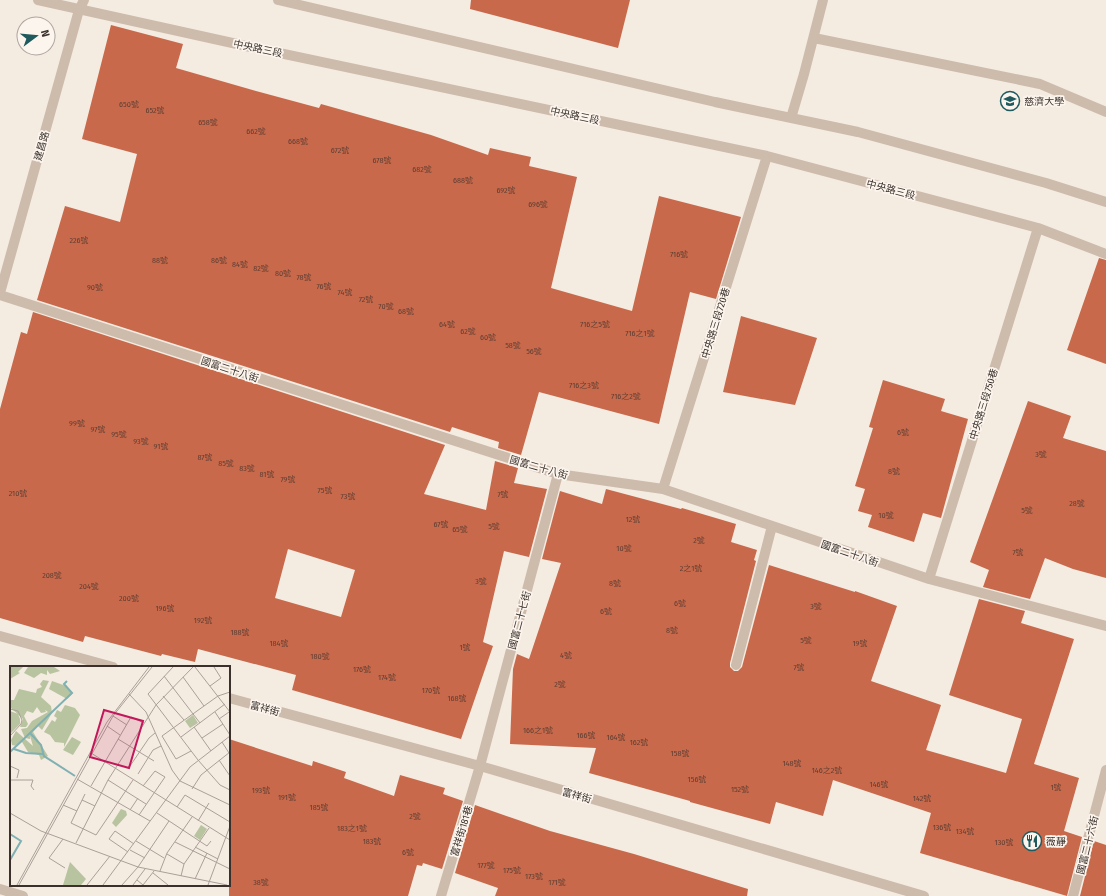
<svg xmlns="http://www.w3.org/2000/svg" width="1106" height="896" viewBox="0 0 1106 896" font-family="'Fira Sans Condensed','Noto Sans TC',sans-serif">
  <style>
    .building { fill: #c8694b; fill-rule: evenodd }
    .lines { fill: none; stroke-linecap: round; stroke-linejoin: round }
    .minor { stroke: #cdbbac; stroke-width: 10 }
    .labels { text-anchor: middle; stroke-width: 3.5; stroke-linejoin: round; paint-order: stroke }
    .number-label { font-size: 8px; fill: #5e3e33 }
    .street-label { font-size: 10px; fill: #3b302b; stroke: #fbf5ee }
    .poi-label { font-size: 10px; fill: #3b302b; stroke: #fbf5ee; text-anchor: start }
    .inset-river { fill: none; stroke: #7fb0b2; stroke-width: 2 }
    .inset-road { fill: none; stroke: #aaa098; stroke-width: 1 }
    .view { fill: #c2185b; fill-opacity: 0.15; stroke: #c2185b; stroke-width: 2 }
    .inset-edge { fill: none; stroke: #3b302b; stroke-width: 2 }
  </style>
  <rect width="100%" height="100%" fill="#f4ebe1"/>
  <!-- building -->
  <path class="building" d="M471 0H630L618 48 470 9Z
    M111 25 183 44 176 68 256 91 319 108 321 104 431 135 488 155 490 148 531 157 529 166 577 177 551 288 632 311 659 196 741 217 716 299 690 292 659 424 539 392 521 455 498 448 499 442 452 427 450 432 37 300 65 206 120 222 137 154 82 139Z
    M1099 258 1106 260V364L1067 350Z
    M33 312 445 445 424 494 486 510 495 461 518 468 514 483 547 489 529 557 504 551 483 642 493 646 461 739 292 690 296 675 198 649 195 662 162 654 161 656 85 636 83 642 0 618V409L21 332 27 334ZM288 549 355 570 341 617 275 598Z
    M741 316 817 338 795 405 723 392Z
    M883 380 945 399 941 411 968 419 941 518 923 513 914 542 868 527 872 515 858 511 865 489 855 486 873 428 869 427Z
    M1028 401 1071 416 1063 438 1106 451V578L1073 569 1045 558 1030 599 983 587 989 570 970 562Z
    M606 489 681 509 682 508 736 524 731 542 757 550 754 560 756 561 730 663V667L734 671H738L742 667 769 565 855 592V591L897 606 871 681 941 705 926 750 1006 773 1022 719 949 695 979 599 1025 611 1021 623 1074 639 1034 764 1079 778 1064 831 1082 837 1067 896 920 853 931 813 833 780 823 816 776 802 770 824 690 802V801L589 773 596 748 510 744 513 669 517 654 529 659 561 563 542 559 560 491 602 504Z
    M229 739 312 766 313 761 346 772 344 778 394 796 400 775 445 788 443 794 463 801 442 869 423 863 422 866 417 865 408 896H229Z
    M475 805 550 831 634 854 748 889 747 896H495L498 888 455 873Z
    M1094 841 1106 845V896H1080Z"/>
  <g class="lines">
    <!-- minor -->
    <path class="minor" d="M38 0 246 46 767 156 1038 228 1106 254
      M278 0 715 102 858 132 1046 183 1106 202
      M814 38 1040 84 1106 112
      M791 118 804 74 823 0
      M0 293 79 10 84 0
      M0 295 558 474 663 489 929 579 1106 626
      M663 489 767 156
      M929 579 1038 228
      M0 636 113 667
      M736 665 772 526
      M229 698 480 766 924 896
      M0 889 23 896
      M441 896 480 766 558 474
      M1073 896 1106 770"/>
  </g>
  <!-- icons -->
  <defs>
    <symbol id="university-ring" viewBox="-11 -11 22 22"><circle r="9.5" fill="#fbf5ee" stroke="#1f5a5e" stroke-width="1.5"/><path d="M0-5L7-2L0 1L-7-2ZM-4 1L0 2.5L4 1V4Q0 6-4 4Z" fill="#1f5a5e"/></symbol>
    <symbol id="restaurant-ring" viewBox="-11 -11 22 22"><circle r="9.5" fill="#fbf5ee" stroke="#1f5a5e" stroke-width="1.5"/><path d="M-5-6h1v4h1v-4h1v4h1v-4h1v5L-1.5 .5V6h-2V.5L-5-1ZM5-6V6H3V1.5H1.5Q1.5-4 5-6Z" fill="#1f5a5e"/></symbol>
  </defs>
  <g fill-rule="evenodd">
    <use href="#university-ring" x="999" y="90" width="22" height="22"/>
    <use href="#restaurant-ring" x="1021" y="830" width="22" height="22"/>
  </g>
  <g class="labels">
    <!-- number labels -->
    <g class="number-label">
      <text x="129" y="107">650號</text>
      <text x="155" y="113">652號</text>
      <text x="208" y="125">658號</text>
      <text x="256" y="134">662號</text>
      <text x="298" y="144">668號</text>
      <text x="340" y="153">672號</text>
      <text x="382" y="163">678號</text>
      <text x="422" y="172">682號</text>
      <text x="463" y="183">688號</text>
      <text x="506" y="193">692號</text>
      <text x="538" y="207">696號</text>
      <text x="79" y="243">226號</text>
      <text x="679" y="257">716號</text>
      <text x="160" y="263">88號</text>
      <text x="219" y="263">86號</text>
      <text x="240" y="267">84號</text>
      <text x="261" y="271">82號</text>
      <text x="283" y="276">80號</text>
      <text x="304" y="280">78號</text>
      <text x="324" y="289">76號</text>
      <text x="95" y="290">90號</text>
      <text x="345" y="295">74號</text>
      <text x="366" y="302">72號</text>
      <text x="386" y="309">70號</text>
      <text x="406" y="314">68號</text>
      <text x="447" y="327">64號</text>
      <text x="595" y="327">716之5號</text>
      <text x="468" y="334">62號</text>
      <text x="640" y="336">716之1號</text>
      <text x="488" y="340">60號</text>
      <text x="513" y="348">58號</text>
      <text x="534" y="354">56號</text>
      <text x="584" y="388">716之3號</text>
      <text x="626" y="399">716之2號</text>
      <text x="77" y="426">99號</text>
      <text x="98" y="432">97號</text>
      <text x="903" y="435">6號</text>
      <text x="119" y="437">95號</text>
      <text x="141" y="444">93號</text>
      <text x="161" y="449">91號</text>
      <text x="1041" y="457">3號</text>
      <text x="205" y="460">87號</text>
      <text x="226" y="466">85號</text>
      <text x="247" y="471">83號</text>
      <text x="894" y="474">8號</text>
      <text x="267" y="477">81號</text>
      <text x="288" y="482">79號</text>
      <text x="325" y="493">75號</text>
      <text x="18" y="496">210號</text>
      <text x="503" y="497">7號</text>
      <text x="348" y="499">73號</text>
      <text x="1077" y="506">28號</text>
      <text x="1027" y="513">5號</text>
      <text x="886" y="518">10號</text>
      <text x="633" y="522">12號</text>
      <text x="441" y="527">67號</text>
      <text x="494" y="529">5號</text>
      <text x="460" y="532">65號</text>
      <text x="699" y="543">2號</text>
      <text x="624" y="551">10號</text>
      <text x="1018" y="555">7號</text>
      <text x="691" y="571">2之1號</text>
      <text x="52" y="578">208號</text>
      <text x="481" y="584">3號</text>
      <text x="615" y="586">8號</text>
      <text x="89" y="589">204號</text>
      <text x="129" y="601">200號</text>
      <text x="680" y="606">6號</text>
      <text x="816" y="609">3號</text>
      <text x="165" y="611">196號</text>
      <text x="606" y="614">6號</text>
      <text x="203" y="623">192號</text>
      <text x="672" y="633">8號</text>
      <text x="240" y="635">188號</text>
      <text x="806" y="643">5號</text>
      <text x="279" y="646">184號</text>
      <text x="860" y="646">19號</text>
      <text x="465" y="650">1號</text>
      <text x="566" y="658">4號</text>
      <text x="320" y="659">180號</text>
      <text x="799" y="670">7號</text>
      <text x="362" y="672">176號</text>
      <text x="387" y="680">174號</text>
      <text x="560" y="687">2號</text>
      <text x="431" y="693">170號</text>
      <text x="457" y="701">168號</text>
      <text x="538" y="733">166之1號</text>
      <text x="586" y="738">166號</text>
      <text x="616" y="740">164號</text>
      <text x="639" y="745">162號</text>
      <text x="680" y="756">158號</text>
      <text x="792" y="766">148號</text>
      <text x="827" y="773">146之2號</text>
      <text x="697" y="782">156號</text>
      <text x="879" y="787">146號</text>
      <text x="1056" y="790">1號</text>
      <text x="740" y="792">152號</text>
      <text x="261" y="793">193號</text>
      <text x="287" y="800">191號</text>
      <text x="922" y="801">142號</text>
      <text x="319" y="810">185號</text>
      <text x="415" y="819">2號</text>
      <text x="942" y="830">136號</text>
      <text x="352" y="831">183之1號</text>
      <text x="965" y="834">134號</text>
      <text x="372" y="844">183號</text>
      <text x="1004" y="845">130號</text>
      <text x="408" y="855">6號</text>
      <text x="486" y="868">177號</text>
      <text x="512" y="873">175號</text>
      <text x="534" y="879">173號</text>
      <text x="261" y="885">38號</text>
      <text x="557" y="885">171號</text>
    </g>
    <!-- street labels -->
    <g class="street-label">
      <text transform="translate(258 48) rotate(12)" y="4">中央路三段</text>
      <text transform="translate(575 115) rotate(12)" y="4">中央路三段</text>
      <text transform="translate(41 146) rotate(-74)" y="4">建昌路</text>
      <text transform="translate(891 189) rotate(15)" y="4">中央路三段</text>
      <text transform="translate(715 323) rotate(-73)" y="4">中央路三段720巷</text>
      <text transform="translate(230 369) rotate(18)" y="4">國富二十八街</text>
      <text transform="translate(983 404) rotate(-73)" y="4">中央路三段750巷</text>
      <text transform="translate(539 467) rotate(16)" y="4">國富二十八街</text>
      <text transform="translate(850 553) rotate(19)" y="4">國富二十八街</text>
      <text transform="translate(519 620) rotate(-75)" y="4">國富二十七街</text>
      <text transform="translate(265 708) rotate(15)" y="4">富祥街</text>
      <text transform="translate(577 795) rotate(16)" y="4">富祥街</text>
      <text transform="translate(461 831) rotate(-73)" y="4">富祥街181巷</text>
      <text transform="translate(1087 845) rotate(-76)" y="4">國富二十六街</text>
    </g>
    <!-- poi labels -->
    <g class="poi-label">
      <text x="1024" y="105">慈濟大學</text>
      <text x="1046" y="845">薇靜</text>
    </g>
  </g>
  <!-- overview -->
  <g transform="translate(10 666)">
    <rect width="220" height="220" fill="#f4ebe1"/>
    <path d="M0 1H13L8 6 10 7 0 13ZM18 1H44L50 5 40 8 37 4V9L31 7 24 12 14 7ZM33 14 39 15 31 31 41 40 42 47 32 64 28 60 23 66 38 90 31 94 29 89 18 86 12 76 7 80 2 79 1 74 6 65 23 80 20 70V73L15 72 11 63 17 62 22 55 38 46 35 44 36 46 31 47 27 41 23 47 17 45 14 50 18 58 16 61H10L13 53 0 41V34H4L9 23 26 27 27 23 32 21 30 18ZM42 15 56 20 63 27 57 33 39 23ZM55 39 65 42 70 49 54 81V77L45 76 40 69 34 66 42 54 45 56 47 52 44 50 47 44 51 46ZM0 45 8 48 10 53V58L0 68ZM183 49 188 57 180 62 175 55ZM62 71 71 76 63 89 53 84ZM111 143 116 145 117 149 106 161 102 157ZM191 159 197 163 190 174 184 170ZM60 196 76 213 71 219H53Z" fill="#b8c4a0"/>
    <path class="inset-river" d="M20 67 31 79 34 90 65 110M4 83 16 87 33 88M0 86 62 27 54 18 57 15M0 168 11 175 0 194"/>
    <path class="inset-road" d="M163 1 138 28 188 94 210 119 220 124M185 1 220 46M154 10 190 57M173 11 194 40M200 20 211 12 204 1M119 28 136 46 162 104 170 115 220 139M153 30 174 54M0 43 8 45 12 54 11 58 0 70M205 46 220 69M103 50 117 59M209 53 219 46M97 60 110 69M184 61 201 85M171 71 215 38M192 72 213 58M108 73 144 95M212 76 219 87M181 85 166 93 152 70 208 30 220 26M81 87 220 174M209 94 220 110M0 100 9 104 7 112M118 103 139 72 145 67M128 108 143 84 151 80M67 113 140 155M0 114H23L21 120 24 124M98 114 136 138M81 120 121 51 134 57M182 123 191 109 220 86M75 128 61 157 86 169 123 114M72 134 85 140M53 139 67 145M167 141 175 129 220 156M120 144 128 132M0 147 31 165 128 201 217 219M147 147 197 180 201 175M129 149 155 111 145 105 133 120M188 155 199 137M53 173 39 192 55 202M126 175 154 192M165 176 220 203M66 177 98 114 146 39 183 1M185 181 208 193M120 184 135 192M118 186 99 173 105 165 124 178M157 188 174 198M150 205 157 187 182 151M143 207 158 219M171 210 174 198 199 162M185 213 197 187M127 214 133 219 144 205M7 219 97 56 139 1M9 219 103 50 142 1M77 219 100 190M93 219 180 101 220 70M112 219 128 201 159 155M123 219 135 203M198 219 220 160"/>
    <path class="view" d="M94 44 133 55 119 102 80 91Z"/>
    <rect width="220" height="220" class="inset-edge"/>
  </g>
  <!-- north arrow -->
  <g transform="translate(36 36) rotate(74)"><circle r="19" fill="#fbf5ee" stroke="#aea6a0"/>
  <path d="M0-3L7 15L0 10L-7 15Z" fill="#1f5a5e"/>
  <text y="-6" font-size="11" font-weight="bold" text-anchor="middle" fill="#3b302b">N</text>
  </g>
</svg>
